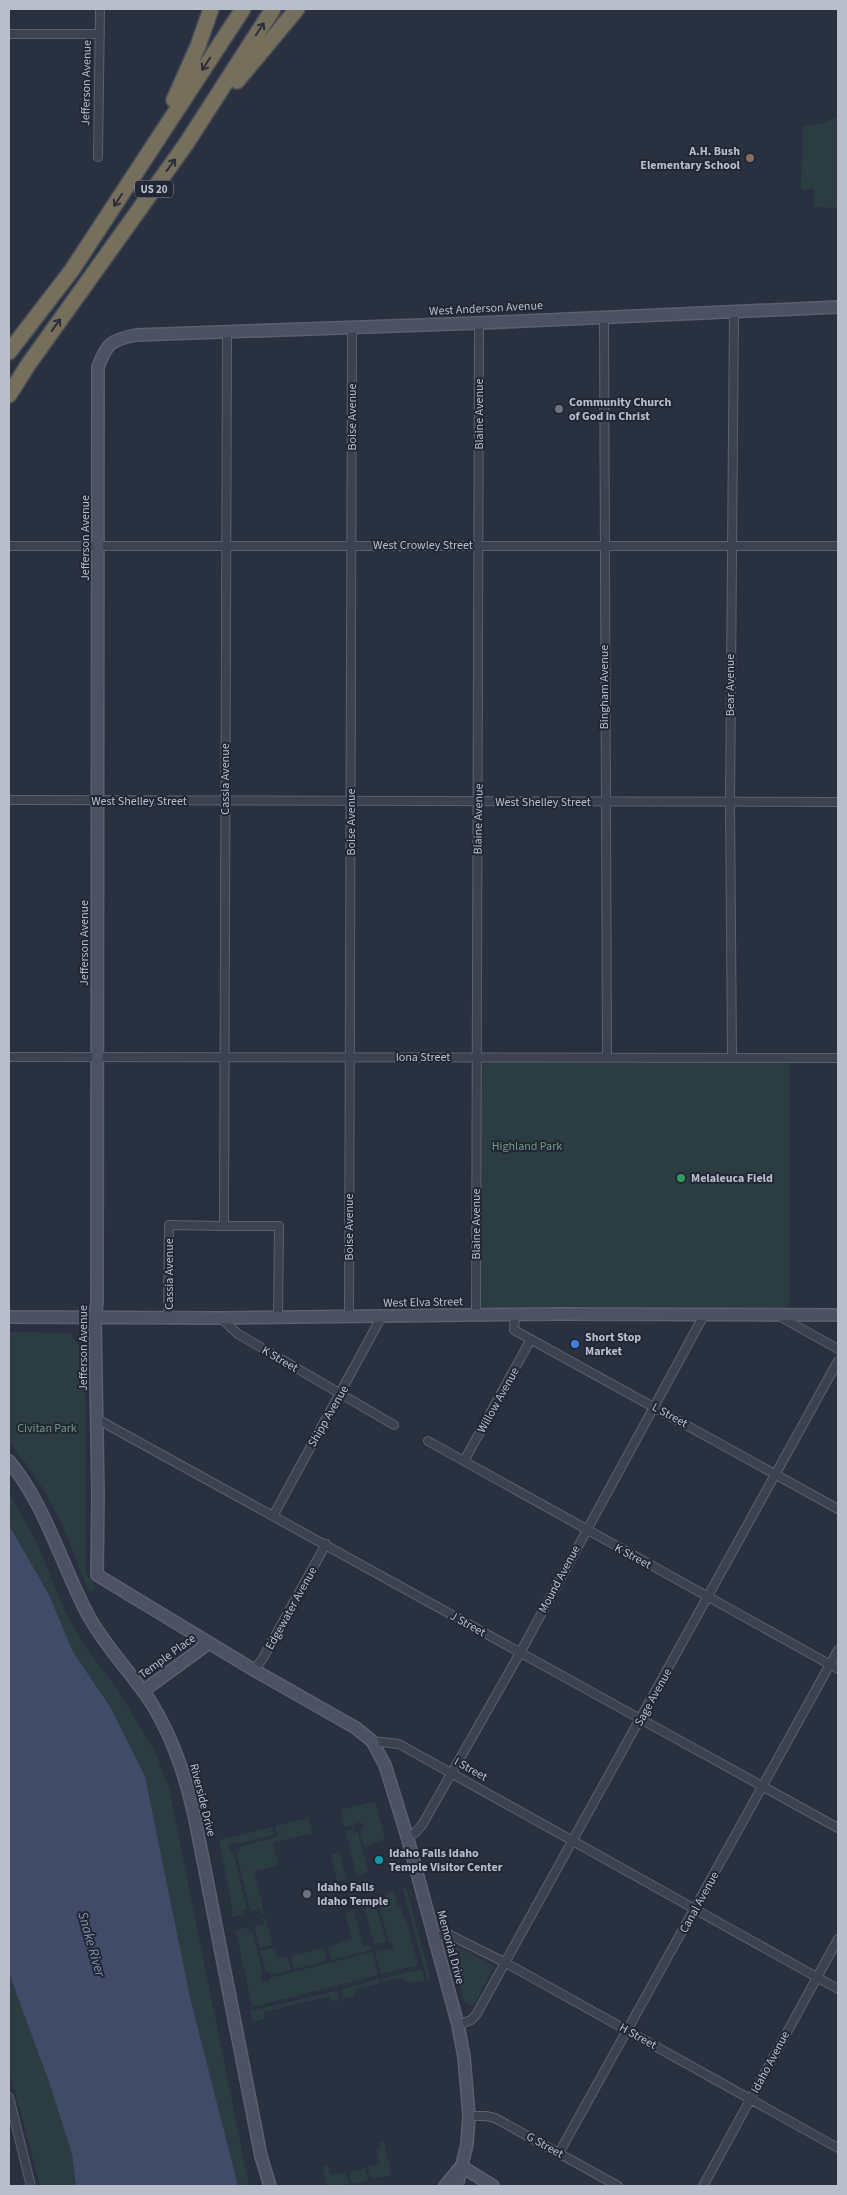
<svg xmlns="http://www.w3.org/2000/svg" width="847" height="2195" viewBox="0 0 847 2195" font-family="'Source Sans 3',sans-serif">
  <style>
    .green { fill: #2c3d42 }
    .water { fill: #414b68 }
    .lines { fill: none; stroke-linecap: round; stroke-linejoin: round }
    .street-casing { stroke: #5b606e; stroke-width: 10 }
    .secondary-casing { stroke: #5b606e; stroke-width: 14 }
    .highway-casing { stroke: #484d5b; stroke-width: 18 }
    .street { stroke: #3d4250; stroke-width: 8 }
    .secondary { stroke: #4c5163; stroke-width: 11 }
    .highway { stroke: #756f5b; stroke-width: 15 }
    .oneway { stroke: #2a2e3a }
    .education-dot { fill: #8d6e63; stroke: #222736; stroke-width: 2 }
    .worship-dot { fill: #6b7280; stroke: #222736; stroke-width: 2 }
    .leisure-dot { fill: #2e9e5b; stroke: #222736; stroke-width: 2 }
    .shop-dot { fill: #3f7fe0; stroke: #222736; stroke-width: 2 }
    .culture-dot { fill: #0f9aa8; stroke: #222736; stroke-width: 2 }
    .labels { text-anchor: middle; stroke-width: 4; stroke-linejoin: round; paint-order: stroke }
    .shield { fill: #222736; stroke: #8c919e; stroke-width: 1 }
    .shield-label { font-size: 11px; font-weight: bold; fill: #babeca }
    .street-label { font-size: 12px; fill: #babeca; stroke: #222736 }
    .poi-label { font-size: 12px; font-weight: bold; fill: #babeca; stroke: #222736; text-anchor: start }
    .park-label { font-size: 12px; fill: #749982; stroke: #222736 }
    .water-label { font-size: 14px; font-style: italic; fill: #8590af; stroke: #222736 }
  </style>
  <rect width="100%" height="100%" fill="#293040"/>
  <!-- green -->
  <path class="green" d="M836 117H838V208L814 207V189H801L803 126 823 123Z
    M477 1058H789V1303L777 1315H476Z
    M9 1332 70 1333 85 1354V1569L87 1576 96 1586 92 1592 87 1587 63 1526 48 1497 28 1466 9 1442Z
    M9 1493 35 1539 68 1618 88 1651 116 1687 156 1754 169 1788 249 2186H238L190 1997 145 1776 111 1708 73 1652 49 1595 9 1525Z
    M375 1801 385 1839 364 1846 360 1830 363 1829V1824L360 1822 345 1828 341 1810Z
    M308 1818 312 1833 273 1843 278 1865 254 1872 264 1914H262L260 1908 251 1912 236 1853 240 1851 239 1847 277 1837 275 1826Z
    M272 1827 274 1835 237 1844 236 1842 228 1844 230 1852 233 1851 247 1909 243 1910 244 1914 232 1917 231 1913 236 1912H233L219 1840Z
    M353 1829 354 1833 358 1832 368 1872 357 1876 345 1831Z
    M339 1853 346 1878 337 1881 331 1855Z
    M406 1888 430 1977 427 1979 403 1889Z
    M394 1891 398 1907 401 1906 404 1919H406L418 1965 381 1974 375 1952 394 1949 392 1942 389 1943 378 1901 386 1899 385 1894Z
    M376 1905 386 1941 374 1944 365 1908Z
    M354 1911 363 1947 370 1945 371 1950 331 1960 328 1947 352 1939 345 1913Z
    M266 1918 272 1945 260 1948 254 1926 264 1925 263 1919Z
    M247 1927 249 1932 252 1931 263 1974 260 1975 263 1983 270 1981V1978L372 1952 378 1975 252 2007 237 1935 234 1931Z
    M456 1945 494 1966 476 2002 471 2005 464 2001 451 1951 453 1946Z
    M275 1947 277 1958 287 1956 291 1970 271 1975 270 1971H266L260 1951Z
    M324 1948 326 1956 322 1962 294 1969 291 1956Z
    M422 1969 425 1980 414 1983 400 1978 383 1982 382 1979Z
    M9 1973 49 2082 72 2154 76 2186H40L9 2069Z
    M379 1979 380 1983 358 1989 352 1997 343 1998V1989Z
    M336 1991 338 1992 339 2001H332L330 1996 264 2012V2019L252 2022 250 2011Z
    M382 2141 384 2142 391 2172 390 2175 373 2179 370 2178 368 2167 380 2164 376 2149 380 2148 379 2142Z
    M328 2165 330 2174 333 2173 334 2175 346 2173 349 2183 347 2185 327 2186 322 2166Z
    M363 2168H365L368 2178 367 2180 353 2184 351 2182 349 2172 363 2170Z"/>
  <!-- water -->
  <path class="water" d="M9 1525 49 1595 73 1652 111 1708 145 1776 190 1997 238 2186H76L72 2154 49 2082 9 1973Z"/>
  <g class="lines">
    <defs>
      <path id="street" d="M9 34H100
        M98 157 100 9
        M604 317 607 1058
        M9 546H838
        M9 800 838 802
        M9 1057 838 1058
        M732 1058 730 803 734 311
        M224 1226H279L278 1318
        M476 1315 479 323
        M515 1315 514 1330 838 1509
        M779 1316 838 1349
        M349 1317 352 327
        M168 1318 169 1225 224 1226 227 333
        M221 1318 238 1334 394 1425
        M97 1419 838 1828
        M428 1441 838 1669
        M464 1461 531 1339
        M273 1516 382 1316
        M254 1670 263 1658 326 1544
        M372 1741 399 1744 838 1989
        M407 1836 415 1833 422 1825 520 1653 704 1315
        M434 1937 448 1934 506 1963 838 2148
        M458 2025 471 2020 476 2015 838 1361
        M9 2097 31 2186
        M469 2116H486L495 2118 618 2186
        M559 2153 838 1650
        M703 2186 838 1939"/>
      <path id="secondary" d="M9 1317 221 1318 559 1314 838 1315
        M9 1461C46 1506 61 1564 88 1615 106 1648 132 1673 152 1704 175 1742 187 1781 196 1824L261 2156 270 2186
        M143 1691 209 1643
        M461 2166 493 2186
        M445 2186 458 2170
        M457 2186 467 2144 469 2116 464 2057 458 2025 407 1836 385 1765 372 1741 356 1728 254 1670 97 1575 98 1495 95 1319 97 1302 98 367C107 343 111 340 136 335L479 323 838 307"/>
      <path id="highway" d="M237 81 297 9
        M174 100 198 46 211 9
        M9 352 72 270 243 9
        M9 395 28 365 186 144 273 9"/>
    </defs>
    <!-- street casing -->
    <use href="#street" class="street-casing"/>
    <!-- secondary casing -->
    <use href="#secondary" class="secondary-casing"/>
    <!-- highway casing -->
    <use href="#highway" class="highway-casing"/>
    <!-- street -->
    <use href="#street" class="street"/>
    <!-- secondary -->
    <use href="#secondary" class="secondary"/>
    <!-- highway -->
    <use href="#highway" class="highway"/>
  </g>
  <!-- one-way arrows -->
  <defs><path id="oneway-shaft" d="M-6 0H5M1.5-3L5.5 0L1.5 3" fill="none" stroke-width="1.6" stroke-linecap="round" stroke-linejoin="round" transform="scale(1.25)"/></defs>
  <g class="oneway">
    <use href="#oneway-shaft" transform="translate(260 29) rotate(-57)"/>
    <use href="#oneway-shaft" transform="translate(206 64) rotate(123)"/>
    <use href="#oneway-shaft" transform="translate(171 165) rotate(-54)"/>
    <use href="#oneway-shaft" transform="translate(118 200) rotate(123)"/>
    <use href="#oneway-shaft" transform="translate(56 325) rotate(-54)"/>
  </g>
  <!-- markers -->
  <circle class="education-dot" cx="750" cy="158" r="5"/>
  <g class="worship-dot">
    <circle cx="559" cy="409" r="5"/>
    <circle cx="307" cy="1894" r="5"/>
  </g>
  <circle class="leisure-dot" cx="681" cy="1178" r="5"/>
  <circle class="shop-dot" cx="575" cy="1344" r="5"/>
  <circle class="culture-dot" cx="379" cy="1860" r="5"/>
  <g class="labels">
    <!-- shield labels -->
    <rect class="shield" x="135" y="180.5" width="38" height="17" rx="4"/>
    <g class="shield-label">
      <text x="154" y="193">US 20</text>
    </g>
    <!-- street labels -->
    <g class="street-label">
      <text transform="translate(86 83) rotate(-89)" y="4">Jefferson Avenue</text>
      <text transform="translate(486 308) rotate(-3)" y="4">West Anderson Avenue</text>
      <text transform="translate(479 414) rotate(-90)" y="4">Blaine Avenue</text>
      <text transform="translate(352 417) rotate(-90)" y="4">Boise Avenue</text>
      <text transform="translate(85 538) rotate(-90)" y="4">Jefferson Avenue</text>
      <text x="423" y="549">West Crowley Street</text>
      <text transform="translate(730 685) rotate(-90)" y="4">Bear Avenue</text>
      <text transform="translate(604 687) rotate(-90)" y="4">Bingham Avenue</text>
      <text transform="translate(225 779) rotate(-90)" y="4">Cassia Avenue</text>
      <text x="139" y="805">West Shelley Street</text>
      <text x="543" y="806">West Shelley Street</text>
      <text transform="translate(478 819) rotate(-89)" y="4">Blaine Avenue</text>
      <text transform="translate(351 822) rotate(-90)" y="4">Boise Avenue</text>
      <text transform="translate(84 943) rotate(-90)" y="4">Jefferson Avenue</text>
      <text x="423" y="1061">Iona Street</text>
      <text transform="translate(476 1224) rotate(-90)" y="4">Blaine Avenue</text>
      <text transform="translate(349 1227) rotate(-90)" y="4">Boise Avenue</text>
      <text transform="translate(169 1274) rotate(-90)" y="4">Cassia Avenue</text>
      <text transform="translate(423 1302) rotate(-1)" y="4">West Elva Street</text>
      <text transform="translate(83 1348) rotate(-90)" y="4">Jefferson Avenue</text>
      <text transform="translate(280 1359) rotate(30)" y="4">K Street</text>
      <text transform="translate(498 1400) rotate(-61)" y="4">Willow Avenue</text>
      <text transform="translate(670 1415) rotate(29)" y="4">L Street</text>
      <text transform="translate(328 1416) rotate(-60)" y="4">Shipp Avenue</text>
      <text transform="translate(633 1556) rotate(28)" y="4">K Street</text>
      <text transform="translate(559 1579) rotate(-62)" y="4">Mound Avenue</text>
      <text transform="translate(291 1608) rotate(-61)" y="4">Edgewater Avenue</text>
      <text transform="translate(468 1624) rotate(29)" y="4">J Street</text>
      <text transform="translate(167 1656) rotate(-36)" y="4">Temple Place</text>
      <text transform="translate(653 1697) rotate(-61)" y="4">Sage Avenue</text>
      <text transform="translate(471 1769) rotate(29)" y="4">I Street</text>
      <text transform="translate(203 1800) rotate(76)" y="4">Riverside Drive</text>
      <text transform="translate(699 1902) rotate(-61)" y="4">Canal Avenue</text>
      <text transform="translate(451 1947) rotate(75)" y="4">Memorial Drive</text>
      <text transform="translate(638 2036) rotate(29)" y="4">H Street</text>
      <text transform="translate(770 2062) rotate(-62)" y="4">Idaho Avenue</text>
      <text transform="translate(545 2145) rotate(29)" y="4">G Street</text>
    </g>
    <!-- poi labels -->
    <g class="poi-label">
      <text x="740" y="155" text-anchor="end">A.H. Bush<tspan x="740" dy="14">Elementary School</tspan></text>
      <text x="569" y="406">Community Church<tspan x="569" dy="14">of God in Christ</tspan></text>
      <text x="691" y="1182">Melaleuca Field</text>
      <text x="585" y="1341">Short Stop<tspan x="585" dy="14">Market</tspan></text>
      <text x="389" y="1857">Idaho Falls Idaho<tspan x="389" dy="14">Temple Visitor Center</tspan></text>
      <text x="317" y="1891">Idaho Falls<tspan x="317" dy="14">Idaho Temple</tspan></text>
    </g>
    <!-- park labels -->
    <g class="park-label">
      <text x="527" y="1150">Highland Park</text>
      <text x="47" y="1432">Civitan Park</text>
    </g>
    <!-- water labels -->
    <g class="water-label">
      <text transform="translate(92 1944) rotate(74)" y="5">Snake River</text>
    </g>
  </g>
  <!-- border -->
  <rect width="847" height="2195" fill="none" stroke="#babeca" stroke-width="20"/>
</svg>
